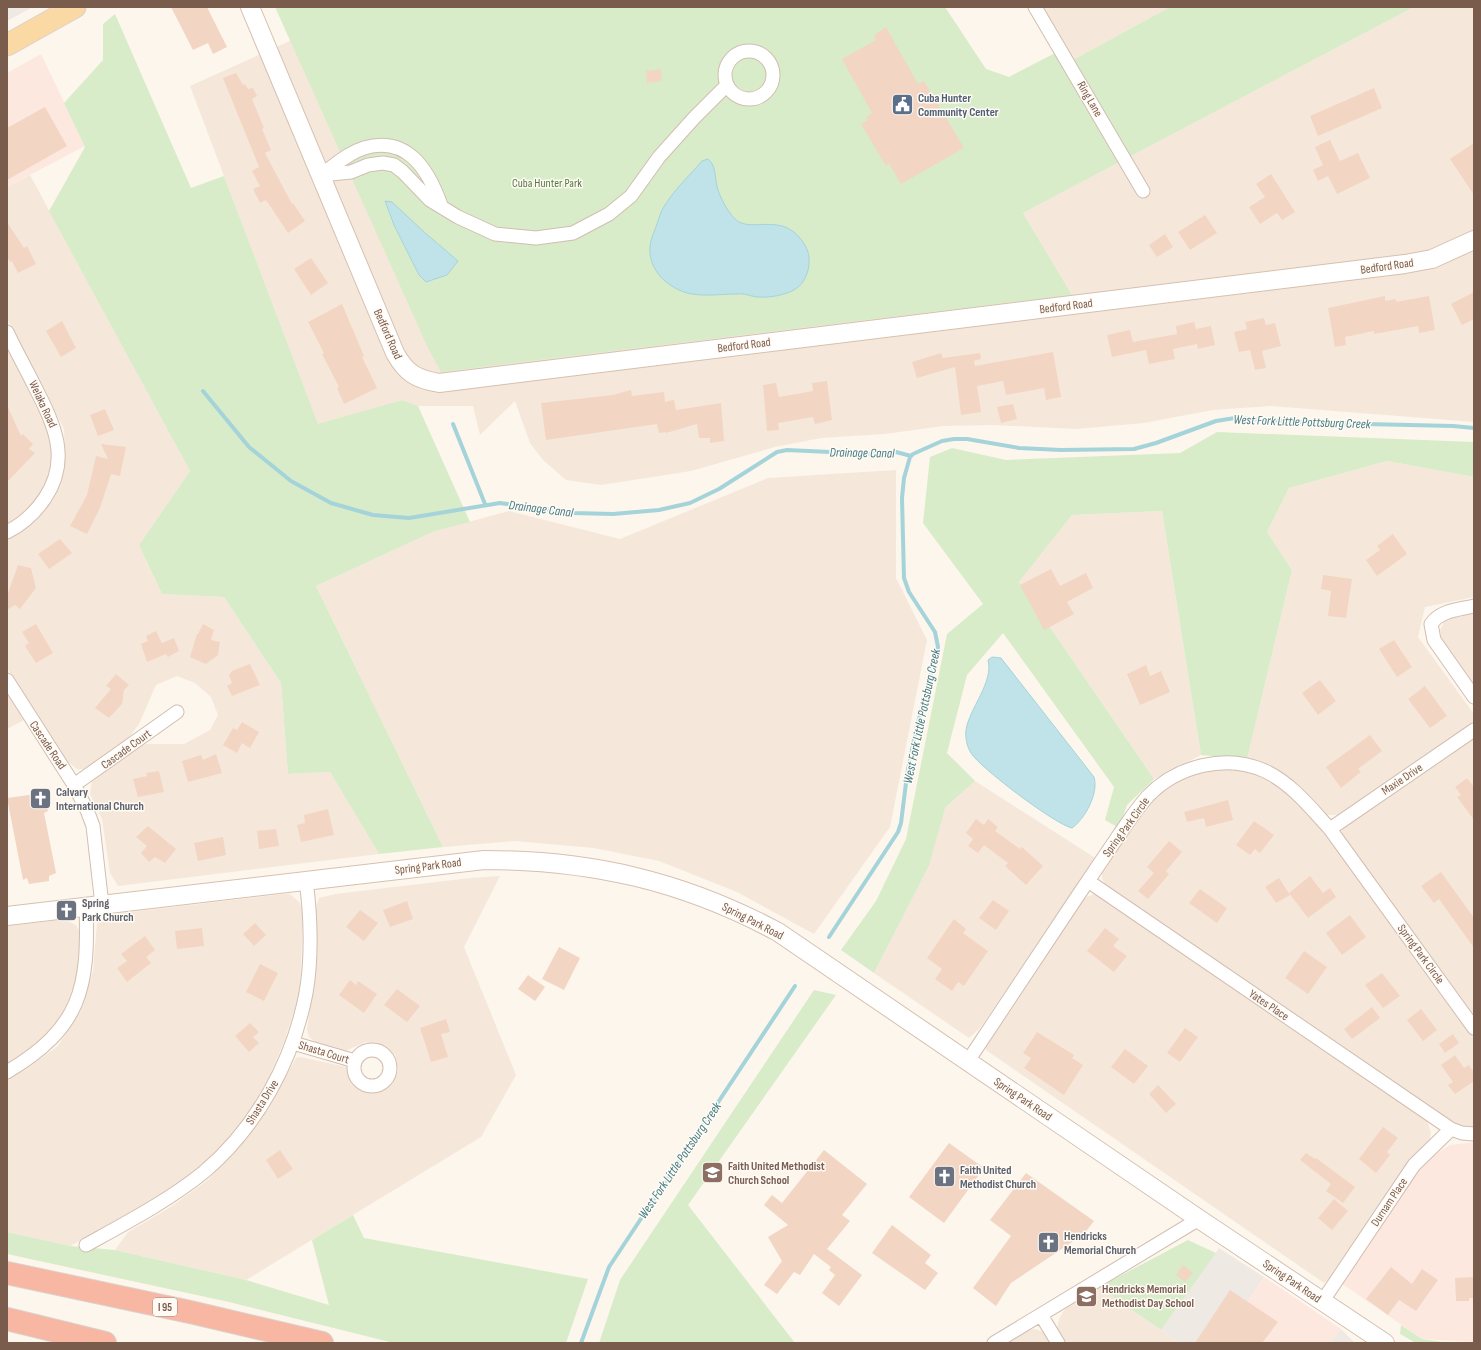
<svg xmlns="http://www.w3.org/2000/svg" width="1481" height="1350" viewBox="0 0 1481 1350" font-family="'Sofia Sans Condensed',sans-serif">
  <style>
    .residential { fill: #f5e8da }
    .commercial { fill: #fde8e0 }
    .industrial { fill: #efe9e4 }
    .green { fill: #d8ecc9 }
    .water { fill: #bfe3e8; stroke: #a5d3da }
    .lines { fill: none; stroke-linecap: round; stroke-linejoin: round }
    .stream { stroke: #a5d3da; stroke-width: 4 }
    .building { fill: #f3d5c3 }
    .street-casing { stroke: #d1beb0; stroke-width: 15 }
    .secondary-casing { stroke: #d6c0b0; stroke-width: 20 }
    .primary-casing { stroke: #dad1cd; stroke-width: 23 }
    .highway-casing { stroke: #dad1cd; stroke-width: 24 }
    .street { stroke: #fff; stroke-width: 13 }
    .secondary { stroke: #fff; stroke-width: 18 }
    .primary { stroke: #fbd9a5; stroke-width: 21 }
    .highway { stroke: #f7b7a3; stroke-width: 22 }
    .labels { text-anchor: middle; stroke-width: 3; stroke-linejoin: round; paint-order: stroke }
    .shield { fill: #fffaf3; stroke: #a28b7f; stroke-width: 1 }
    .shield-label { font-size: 11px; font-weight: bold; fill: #7a5c4d }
    .service-label { font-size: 12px; font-weight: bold; fill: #4e5e75; stroke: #fffaf3; text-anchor: start }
    .street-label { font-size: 12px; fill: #7a5c4d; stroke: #fffaf3 }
    .park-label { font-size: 12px; fill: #537a41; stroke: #fffaf3 }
    .worship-label { font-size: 12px; font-weight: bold; fill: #5b616d; stroke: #fffaf3; text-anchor: start }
    .education-label { font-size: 12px; font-weight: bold; fill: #785e54; stroke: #fffaf3; text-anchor: start }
    .water-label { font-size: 13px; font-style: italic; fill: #437c86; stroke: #fffaf3 }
  </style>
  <rect width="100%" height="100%" fill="#fdf6ec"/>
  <!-- residential -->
  <path class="residential" d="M1042 7H1170L1071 61Z
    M1414 7H1474V422L1271 406 1213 410 1144 423 1076 429 993 425 943 426 885 434 821 438 775 447 691 471 601 485 566 480 543 460 530 443 515 401 480 435 473 406H418L402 400 318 425 190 86 294 39 1072 295 1023 213Z
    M30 175 190 471 139 545 162 594 224 597 281 683 288 774 330 772 379 854 118 886 110 873 102 819 90 794 92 780 140 744H184L210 730 218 715 211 697 195 683 177 676 156 685 139 724 127 740 89 769H77L65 759 7 668V538L26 528 52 502 65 468 64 429 7 318V187Z
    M7 344 46 418 54 458 47 485 27 512 7 527Z
    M1387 461 1474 477V597L1425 607 1418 637 1474 714V723L1337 815H1326L1309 797 1247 759 1292 570 1267 532 1289 488Z
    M896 470V578L927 640 890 827 814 934 737 892 659 861 594 848 515 841 443 847 316 586 435 531 509 511 620 539 768 478Z
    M1162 511 1201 755 1154 779 1019 582 1072 515Z
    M1474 613V688L1443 644 1440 630 1444 622 1449 618Z
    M7 692 24 720 7 729Z
    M1474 736V1019L1342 838V829L1346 823Z
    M1223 769 1249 771 1263 776 1285 791 1312 817 1474 1038V1130L1462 1128 1447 1120 1106 887 1102 878V870L1134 821 1156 795 1186 777 1200 772Z
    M975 781 1097 859 980 1028 969 1038 874 973 929 866 942 811Z
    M500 876 464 947 516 1075 481 1137 246 1280 115 1250 128 1232 169 1208 208 1180 241 1145 268 1108 296 1058 300 1057 347 1067 352 1082 363 1092H379L393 1083 398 1070 395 1055 385 1046 366 1042 345 1051 316 1043 309 1037 307 1029 314 982 316 907 319 898 335 894 470 878Z
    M284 894H290L299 902 303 911 300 993 284 1042 264 1089 236 1133 213 1157 187 1178 142 1208 70 1246 7 1232V1079L23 1071 58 1046 80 1011 93 971 97 923 106 915Z
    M1094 894 1101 896 1427 1120 1431 1133 1429 1142 1333 1276 1324 1283 986 1050V1043L1082 899Z
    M60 920 68 921 76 925 81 934 78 975 64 1012 42 1042 7 1065V926Z
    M1099 1287 1161 1330 1178 1343H1066L1057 1328 1060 1317 1067 1306Z
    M1035 1329 1045 1333 1051 1343H1006L1025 1331Z"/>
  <!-- commercial -->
  <path class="commercial" d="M41 54 85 146 7 187V73Z
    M1474 1142V1342L1422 1339 1341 1283 1421 1163 1450 1145Z
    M1264 1277 1341 1329 1330 1343H1220Z"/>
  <!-- industrial -->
  <path class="industrial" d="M7 7H33L7 21Z
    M1219 1248 1264 1277 1220 1343H1178L1161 1330Z
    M1341 1329 1355 1343H1330Z"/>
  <!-- green -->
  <path class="green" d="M275 7H945L986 69 1009 77 1057 52 1071 61 1170 7H1414L1023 213 1072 295 441 372 427 346Z
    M115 14 191 188 224 176 318 424 402 400 418 406 470 522 435 531 316 586 443 847 379 854 330 772 288 774 281 683 224 597 162 594 139 545 190 471 49 211 85 147 64 103 103 60V24Z
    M1217 432 1474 442V477L1387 461 1289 488 1267 532 1292 570 1247 759 1201 755 1162 511 1072 515 1019 582 1154 779 1127 805 1119 828 1105 820 1114 787 1003 633 967 675 947 753 975 781 945 808 929 866 874 973 841 950 876 901 906 839 947 634 983 604 923 523 930 457 952 448 1006 460 1180 453Z
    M814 990 836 995 688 1205 795 1343H599L620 1280Z
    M353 1215 364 1238 588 1279 566 1343H394L229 1302 7 1254V1232L70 1246 115 1250 246 1280 329 1305 312 1240Z
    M1188 1240 1216 1253 1161 1330 1099 1287Z
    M1401 1325 1422 1339 1449 1343H1416L1400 1334Z"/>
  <!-- water -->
  <path class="water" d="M708 159C716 165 715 178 717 187 720 197 727 211 735 219 751 235 785 208 806 247 813 261 808 282 794 290 785 295 769 298 759 297 752 297 745 293 738 294 720 294 704 297 687 293 664 286 645 266 651 241 652 236 655 230 657 224 659 218 661 210 665 205 675 189 690 175 702 161Z
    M385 201 392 202 423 231 458 261 447 275 426 282 419 275 394 225Z
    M992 657 1001 658 1094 777C1099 793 1085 819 1072 828 1056 825 979 767 971 753 967 747 965 737 966 730 969 709 994 682 988 660Z"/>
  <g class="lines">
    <!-- stream -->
    <path class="stream" d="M203 391 249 447 291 481 331 503 373 515 409 518 500 503 573 513 613 514 659 510 690 503 719 489 777 452 787 450 873 454 896 452 911 456
      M453 424 485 504
      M829 937 898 832 901 823 907 775 916 730 938 647 935 632 909 592 904 578 902 498 904 478 910 457 913 454 942 441 954 439H967L1019 448 1061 450 1134 449 1156 443 1216 421 1235 418 1321 423 1453 426 1474 428
      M581 1343 609 1267 795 986"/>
  </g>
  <!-- building -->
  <path class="building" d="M171 7H207L227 47 213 54 208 43 193 50Z
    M886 27 918 84 924 81 964 148 901 184 889 163 886 166 861 124 868 120 866 117 872 113 842 59 876 40 874 35Z
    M661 69 662 81 647 83 646 71Z
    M236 73 243 85 245 84 248 89 253 88 257 96 252 99 264 128 262 129 271 150 265 153 292 204 293 203 305 221 288 233 266 200 260 203 253 189 260 186 252 171 259 167 223 78Z
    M1374 88 1382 108 1318 136 1310 116Z
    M45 107 67 146 7 180V128Z
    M1330 140 1340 161 1358 153 1370 178 1337 194 1328 176 1318 181 1313 170 1323 165 1315 147Z
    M1474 143V195L1450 159Z
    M1271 174 1295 212 1282 220 1277 213 1260 224 1249 207 1265 197 1256 184Z
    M1205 215 1217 233 1190 250 1178 232Z
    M7 222 24 248 27 246 36 264 18 273 12 261 10 262 7 257Z
    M1165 234 1173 247 1157 257 1149 245Z
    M311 258 328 283 311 295 294 269Z
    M1474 292V319L1462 325 1451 304Z
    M1385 296V301L1396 299V302L1429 296 1435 330 1419 333 1418 326 1374 334V331L1345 337 1346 345 1335 347 1328 308Z
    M342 304 364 356 362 357 377 388 344 404 337 388 339 387 322 354 324 353 308 322Z
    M1264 318 1266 325 1275 323 1281 346 1262 351 1266 368 1255 370 1250 350 1239 352 1234 332 1247 329 1245 322Z
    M62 321 76 348 61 357 46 331Z
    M1194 322 1196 329 1211 326 1215 345 1198 349 1197 344 1173 349 1175 359 1149 364 1146 350 1112 357 1107 335 1130 330 1133 342 1177 334 1176 326Z
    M1053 352 1061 397 1046 400 1044 388 1006 395 1003 381 977 386 981 412 961 415 955 367 917 378 912 362 941 353 943 358 980 353 981 359 974 361 975 366Z
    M827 381 832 420 815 424 813 417 778 423 779 430 767 431 763 385 776 383 779 397 813 391 812 383Z
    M631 390 632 396 664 392 665 402 674 400 676 410 721 403 724 441 710 443V438H699L697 424 666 433 665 432 659 433 657 424 546 440 541 403 613 395Z
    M1013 404 1017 419 1001 423 997 407Z
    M7 405 21 436 23 434 33 444 29 449 35 453 7 482Z
    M105 409 114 430 98 436 90 415Z
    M101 444 126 447 120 476 111 474 100 508 87 534 70 526 87 495 96 456 108 459Z
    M1393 534 1407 554 1377 576 1366 560 1380 550 1377 546Z
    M60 539 72 553 49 569 38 554Z
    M18 565 31 568 36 588 20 609 15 605 7 610 8 593Z
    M1051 569 1060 586 1086 573 1093 588 1067 602 1074 614 1044 630 1020 585Z
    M1323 575 1352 579 1346 618 1328 616 1331 591 1321 589Z
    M36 624 53 653 36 663 25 646 29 643 22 632Z
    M203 624 214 630 211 640 220 642 218 655 206 664 190 657 197 634H198Z
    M156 631 162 643 174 638 179 651 168 657 166 654 147 662 141 644 148 641 146 636Z
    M1394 640 1412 667 1397 677 1379 649Z
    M250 664 260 685 232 696 227 686 232 683 229 675 232 671Z
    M1146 665 1150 676 1161 671 1170 692 1140 705 1127 674Z
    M116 674 129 685 124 690 122 704 109 718 95 708 111 689 106 686Z
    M1320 680 1336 701 1318 715 1302 693Z
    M1425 686 1447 716 1430 728 1408 699Z
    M242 722 259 732 250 748 242 743 237 753 223 745 233 728 237 730Z
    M1370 735 1382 751 1358 769 1361 772 1341 788 1326 767Z
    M216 754 222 773 188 782 182 761 201 755 203 760Z
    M159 771 164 792 138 797 133 779 147 776 146 773Z
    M1467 778 1474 787V820L1457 797 1461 795 1455 787Z
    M44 793 48 811 44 813 56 873 49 876V881L29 884 27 878 23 880 7 798Z
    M1228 800 1233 820 1206 827 1204 818 1187 822 1184 812Z
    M328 809 334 835 301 842 297 825 305 823 304 815Z
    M976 819 984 825 988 819 998 827 995 831 1020 849 1022 847 1043 866 1026 885 1005 866 1008 863 984 845 978 853 968 846 973 839 966 833Z
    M1254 821 1274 835 1260 853 1255 849 1250 855 1236 845Z
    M148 826 176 849 165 863 155 857 149 862 141 853 147 846 136 837Z
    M276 829 279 846 259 849 257 831Z
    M223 837 226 855 198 861 194 843Z
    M1169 841 1182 852 1166 871 1169 874 1148 899 1138 891 1154 873 1147 867Z
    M1441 872 1474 918V948L1439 899 1434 903 1421 886Z
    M1310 876 1323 893 1330 888 1336 897 1308 918 1289 893Z
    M1279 878 1290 895 1276 903 1265 887Z
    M1200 889 1227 908 1217 923 1189 903Z
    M993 900 1009 911 996 930 979 918Z
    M407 901 413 919 390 927 383 910Z
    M360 910 378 923 364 941 346 927Z
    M1350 915 1366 937 1342 955 1326 933Z
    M954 919 966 929 963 933 988 951 964 986 958 982 952 991 935 979 942 969 927 958Z
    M255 923 266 935 254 946 243 934Z
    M202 928 204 946 177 949 175 931Z
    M1105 928 1119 939 1113 946 1127 956 1114 972 1087 951Z
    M145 936 155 950 146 957 151 963 127 982 117 968 127 961 121 954Z
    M559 947 580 958 564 990 542 979Z
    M1304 951 1327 967 1308 994 1285 978Z
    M260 964 278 973 264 1001 246 992Z
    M1382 973 1400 996 1383 1008 1365 985Z
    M528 975 545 987 535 1001 518 989Z
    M350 980 356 985 358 981 377 994 364 1013 339 995Z
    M397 989 420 1006 407 1022 384 1005Z
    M1372 1007 1380 1018 1352 1039 1344 1029Z
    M1421 1009 1437 1030 1423 1041 1407 1020Z
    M446 1019 450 1032 441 1034 448 1057 431 1062 420 1028Z
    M250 1023 259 1032 253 1037 259 1043 249 1052 235 1036Z
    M1185 1028 1198 1037 1180 1062 1167 1053Z
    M1037 1032 1074 1055 1072 1058 1083 1065 1064 1095 1024 1068 1031 1058 1023 1053Z
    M1453 1034 1459 1043 1445 1053 1439 1044Z
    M1125 1049 1148 1066 1134 1084 1111 1067Z
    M1455 1055 1464 1068 1469 1065 1474 1073V1081L1455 1094 1448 1085 1453 1082 1441 1065Z
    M1158 1085 1176 1104 1166 1113 1149 1094Z
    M1383 1127 1398 1138 1387 1152 1390 1155 1376 1173 1359 1159Z
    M949 1143 984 1168 944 1223 909 1197Z
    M280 1150 293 1169 278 1179 266 1160Z
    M824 1150 867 1184 842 1215 850 1221 827 1249 862 1275 839 1306 822 1293 835 1275 829 1270 831 1267 814 1254 800 1275 794 1272 777 1294 764 1285 782 1261 768 1237 788 1225 764 1205 772 1195 782 1203Z
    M1306 1153 1315 1159 1316 1158 1355 1187 1343 1203 1326 1191 1331 1184 1300 1160Z
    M1026 1173 1094 1221 1084 1234 1011 1283 996 1306 973 1288 1011 1236 990 1220Z
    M1334 1199 1348 1211 1332 1230 1318 1218Z
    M892 1225 931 1255 925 1263 938 1273 925 1290 872 1253Z
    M1183 1265 1193 1273 1185 1282 1176 1275Z
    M1391 1267 1412 1284 1422 1269 1438 1280 1416 1311 1399 1300 1388 1315 1366 1299Z
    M1474 1277V1298H1469V1301H1456L1455 1278Z
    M1230 1290 1278 1322 1262 1343H1195Z"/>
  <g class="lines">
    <defs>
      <path id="street" d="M1035 7 1143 191
        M725 75a24 24 0 1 1 48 0a24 24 0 1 1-48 0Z
        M322 174C335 165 348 153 364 148 407 135 428 169 441 205
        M321 175 351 172 368 165 383 163 394 165 403 172 430 200 458 217 495 234 536 238 573 233 609 214 631 196 659 157 694 118 727 85
        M7 332C16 351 26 369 35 387 54 424 71 459 45 498 35 513 23 524 7 532
        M1474 606C1458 610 1441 610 1431 624L1434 640 1474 697
        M7 680 74 785 87 810 93 826 102 905
        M74 785 177 712
        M1330 829 1474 730
        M1088 881 1451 1129 1462 1133 1474 1134
        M293 1043 355 1061
        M354 1068a18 18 0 1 1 36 0a18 18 0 1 1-36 0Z
        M968 1061C1004 1007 1040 952 1077 897 1091 876 1105 856 1119 835 1128 822 1137 808 1148 796 1177 766 1226 753 1265 771 1291 783 1310 807 1330 829L1474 1028
        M7 1072C81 1028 89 988 86 907
        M86 1245C126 1223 168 1201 204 1172 257 1127 293 1061 306 993 312 960 311 915 306 881
        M1322 1302 1414 1165 1451 1129
        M1041 1315 1058 1343
        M994 1343 1199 1219"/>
      <path id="secondary" d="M250 7 395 353C406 373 416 379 439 383L1405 264 1432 259 1474 240
        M7 916 484 860C591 860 683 881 778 932L1199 1219 1385 1343"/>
      <path id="primary" d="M7 45 75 7"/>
      <path id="highway" d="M7 1273 190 1312 322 1343
        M7 1319 105 1343"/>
    </defs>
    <!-- street casing -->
    <use href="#street" class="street-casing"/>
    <!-- secondary casing -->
    <use href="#secondary" class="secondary-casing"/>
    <!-- primary casing -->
    <use href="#primary" class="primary-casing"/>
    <!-- highway casing -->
    <use href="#highway" class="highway-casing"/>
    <!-- street -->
    <use href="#street" class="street"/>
    <!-- secondary -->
    <use href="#secondary" class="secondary"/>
    <!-- primary -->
    <use href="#primary" class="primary"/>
    <!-- highway -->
    <use href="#highway" class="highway"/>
  </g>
  <!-- icons -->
  <defs>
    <symbol id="civic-square" viewBox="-11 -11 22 22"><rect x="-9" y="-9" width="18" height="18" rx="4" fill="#5c6f8a" stroke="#fffaf3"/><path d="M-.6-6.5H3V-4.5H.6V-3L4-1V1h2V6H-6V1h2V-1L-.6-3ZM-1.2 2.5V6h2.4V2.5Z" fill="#fff"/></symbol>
    <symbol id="church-square" viewBox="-11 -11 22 22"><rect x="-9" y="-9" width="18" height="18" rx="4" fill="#6b7280" stroke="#fffaf3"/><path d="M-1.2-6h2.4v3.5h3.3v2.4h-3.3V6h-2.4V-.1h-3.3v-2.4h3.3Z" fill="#fff"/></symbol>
    <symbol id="school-square" viewBox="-11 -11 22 22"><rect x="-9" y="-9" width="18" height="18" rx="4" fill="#8d6e63" stroke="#fffaf3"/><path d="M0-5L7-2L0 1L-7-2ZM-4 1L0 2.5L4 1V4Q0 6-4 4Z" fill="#fff"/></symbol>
  </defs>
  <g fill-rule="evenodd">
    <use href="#civic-square" x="890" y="92" width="25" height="25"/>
    <use href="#church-square" x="28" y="786" width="25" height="25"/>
    <use href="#church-square" x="54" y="898" width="25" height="25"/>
    <use href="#school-square" x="700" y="1160" width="25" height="25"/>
    <use href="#church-square" x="932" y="1164" width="25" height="25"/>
    <use href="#church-square" x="1036" y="1230" width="25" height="25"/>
    <use href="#school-square" x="1074" y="1284" width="25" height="25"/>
  </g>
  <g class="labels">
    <!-- shield labels -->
    <rect class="shield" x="153" y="1298" width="24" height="18" rx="3"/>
    <g class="shield-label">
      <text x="165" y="1311">I 95</text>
    </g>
    <!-- service labels -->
    <g class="service-label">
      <text x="918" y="102">Cuba Hunter<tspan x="918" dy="14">Community Center</tspan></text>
    </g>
    <!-- street labels -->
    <g class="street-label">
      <text transform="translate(1090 99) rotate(60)" y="4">Ring Lane</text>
      <text transform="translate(1387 266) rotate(-8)" y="4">Bedford Road</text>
      <text transform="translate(1066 306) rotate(-7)" y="4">Bedford Road</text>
      <text transform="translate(388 334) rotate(66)" y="4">Bedford Road</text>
      <text transform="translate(744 345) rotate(-7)" y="4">Bedford Road</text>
      <text transform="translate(43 404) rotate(65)" y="4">Welaka Road</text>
      <text transform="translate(48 745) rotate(56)" y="4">Cascade Road</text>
      <text transform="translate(126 749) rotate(-36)" y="4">Cascade Court</text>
      <text transform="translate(1402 779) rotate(-34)" y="4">Maxie Drive</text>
      <text transform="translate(1126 827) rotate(-54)" y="4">Spring Park Circle</text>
      <text transform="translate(428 866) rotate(-7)" y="4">Spring Park Road</text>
      <text transform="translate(753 921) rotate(27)" y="4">Spring Park Road</text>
      <text transform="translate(1421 954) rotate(54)" y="4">Spring Park Circle</text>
      <text transform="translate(1269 1005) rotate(34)" y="4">Yates Place</text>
      <text transform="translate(324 1052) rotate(17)" y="4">Shasta Court</text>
      <text transform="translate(1023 1099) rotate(34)" y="4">Spring Park Road</text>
      <text transform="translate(262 1102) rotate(-58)" y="4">Shasta Drive</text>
      <text transform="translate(1389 1202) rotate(-56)" y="4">Durnam Place</text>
      <text transform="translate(1292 1281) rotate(34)" y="4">Spring Park Road</text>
    </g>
    <!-- park labels -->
    <g class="park-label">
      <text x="547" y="187">Cuba Hunter Park</text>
    </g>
    <!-- worship labels -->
    <g class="worship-label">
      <text x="56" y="796">Calvary<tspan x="56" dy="14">International Church</tspan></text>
      <text x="82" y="907">Spring<tspan x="82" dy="14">Park Church</tspan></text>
      <text x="960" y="1174">Faith United<tspan x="960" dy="14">Methodist Church</tspan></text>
      <text x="1064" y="1240">Hendricks<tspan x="1064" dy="14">Memorial Church</tspan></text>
    </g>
    <!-- education labels -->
    <g class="education-label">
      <text x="728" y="1170">Faith United Methodist<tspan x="728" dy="14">Church School</tspan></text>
      <text x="1102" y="1293">Hendricks Memorial<tspan x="1102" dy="14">Methodist Day School</tspan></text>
    </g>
    <!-- water labels -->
    <g class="water-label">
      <text transform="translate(1302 421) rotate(2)" y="5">West Fork Little Pottsburg Creek</text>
      <text transform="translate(862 452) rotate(1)" y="5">Drainage Canal</text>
      <text transform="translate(541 508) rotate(7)" y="5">Drainage Canal</text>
      <text transform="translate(921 716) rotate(-78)" y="5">West Fork Little Pottsburg Creek</text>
      <text transform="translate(679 1160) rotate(-56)" y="5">West Fork Little Pottsburg Creek</text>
    </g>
  </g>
  <!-- border -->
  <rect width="1481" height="1350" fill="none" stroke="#7a5c4d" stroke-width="16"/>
</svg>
